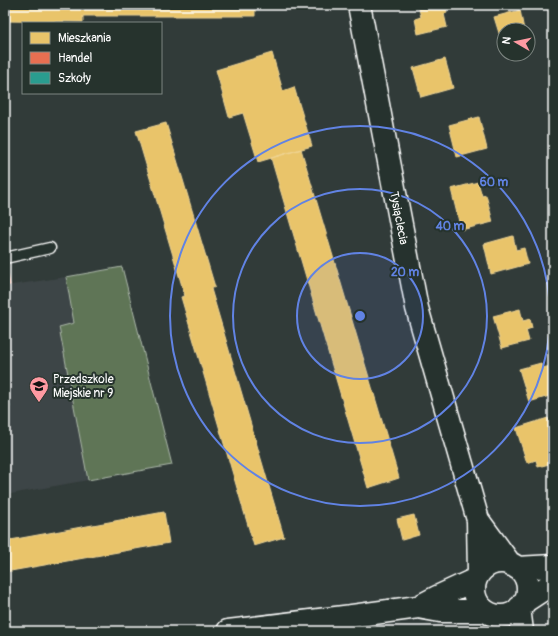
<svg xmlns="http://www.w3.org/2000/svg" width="558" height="636" viewBox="0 0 558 636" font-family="Pangolin,sans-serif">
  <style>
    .built { fill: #3e4547 }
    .green { fill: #5e7457; stroke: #aebaab }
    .homes { fill: #e9c46a; stroke: #f0d697 }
    .shops { fill: #e76f51; stroke: #ee9a85 }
    .schools { fill: #2a9d8f; stroke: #6abab1 }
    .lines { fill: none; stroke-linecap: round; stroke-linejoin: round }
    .service-casing { stroke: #fff; stroke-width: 13 }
    .tertiary-casing { stroke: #fff; stroke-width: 25 }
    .service { stroke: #26332d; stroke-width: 10 }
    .tertiary { stroke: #26332d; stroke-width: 22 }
    .ring { fill: none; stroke: #6183e4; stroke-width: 2 }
    .labels { text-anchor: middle; stroke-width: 4; stroke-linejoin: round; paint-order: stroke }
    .street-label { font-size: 12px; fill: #fff; stroke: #26332d }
    .poi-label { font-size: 12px; fill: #fff; stroke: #26332d; text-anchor: start }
    .centre { fill: #6183e4; stroke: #26332d; stroke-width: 2 }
    .ring-label { font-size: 12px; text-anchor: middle; font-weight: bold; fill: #6183e4; stroke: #26332d; stroke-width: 4; stroke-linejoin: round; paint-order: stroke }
  </style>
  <rect width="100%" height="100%" fill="#313b39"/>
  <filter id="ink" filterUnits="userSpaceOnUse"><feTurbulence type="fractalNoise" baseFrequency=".025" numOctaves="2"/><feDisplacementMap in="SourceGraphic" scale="8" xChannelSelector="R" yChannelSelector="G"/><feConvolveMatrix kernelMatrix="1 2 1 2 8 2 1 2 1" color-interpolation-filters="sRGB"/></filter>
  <g filter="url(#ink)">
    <!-- built -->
    <path class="built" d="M66 277 74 323 59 327 88 480 5 495V286Z"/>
    <!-- green -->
    <path class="green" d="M122 267 172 465 88 480 59 327 74 323 66 277Z"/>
    <!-- homes -->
    <path class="homes" d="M5 5H255V16H83V22L5 21Z
      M418 5H445L447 13 444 14 447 27 418 34 415 19 421 17Z
      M520 10 524 30H504V46H503L494 17Z
      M272 53 283 91 294 87 312 146 258 162 243 113 229 117 216 70Z
      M445 59 453 88 421 97 413 68Z
      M479 117 487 149 457 157 449 125Z
      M166 123 215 287 211 289 284 537 254 546 181 297 185 296 136 131Z
      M301 149 399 478 368 488 271 158Z
      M478 182 482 196 486 195 493 222 461 230 451 189Z
      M513 236 516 250 524 248 528 264 491 274 484 244Z
      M520 309 523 321 530 319 532 328 526 330 529 341 502 348 493 316Z
      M541 363 542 368 551 366 553 375V395L529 402 519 369Z
      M548 418 552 430 553 429V463L538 467 536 460 527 463 516 428Z
      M164 512 169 543 5 572V541Z
      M414 515 419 535 402 540 397 519Z"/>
    <!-- shops -->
    <path class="shops" d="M5 274H8L10 285 5 286Z"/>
    <!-- schools -->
    <path class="schools" d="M5 385 10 407 5 408Z"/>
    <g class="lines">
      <defs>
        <path id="service" d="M5 258 50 248"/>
        <path id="tertiary" d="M359 5 417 308 478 520 479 573
          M478 520 511 565
          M474 589a27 27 0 1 1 54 0a27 27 0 1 1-54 0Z
          M517 568 553 566
          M524 602 553 583
          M418 607 437 597 476 579
          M519 608 522 631
          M228 631 352 616 418 607 440 611H485"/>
      </defs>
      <!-- service casing -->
      <use href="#service" class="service-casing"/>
      <!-- tertiary casing -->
      <use href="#tertiary" class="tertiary-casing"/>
      <!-- service -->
      <use href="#service" class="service"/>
      <!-- tertiary -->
      <use href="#tertiary" class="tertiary"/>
    </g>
  </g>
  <!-- distance rings -->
  <circle cx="360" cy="316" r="63" fill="#6183e4" fill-opacity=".12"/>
  <g class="ring">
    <circle cx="360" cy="316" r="63"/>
    <circle cx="360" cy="316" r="127"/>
    <circle cx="360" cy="316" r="190"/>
  </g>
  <!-- icons -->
  <defs>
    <symbol id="school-pin" viewBox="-11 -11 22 30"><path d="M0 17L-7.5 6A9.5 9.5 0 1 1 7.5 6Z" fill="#ff9aa2" stroke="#26332d"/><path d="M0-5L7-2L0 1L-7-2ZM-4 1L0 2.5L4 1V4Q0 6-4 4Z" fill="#111"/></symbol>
  </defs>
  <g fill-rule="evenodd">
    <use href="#school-pin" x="28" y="375" width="22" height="30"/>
  </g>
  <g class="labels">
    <!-- street labels -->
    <g class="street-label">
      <text transform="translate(399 218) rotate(79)" y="4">Tysiąclecia</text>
    </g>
    <!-- poi labels -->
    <g class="poi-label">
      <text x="53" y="383">Przedszkole<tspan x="53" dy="14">Miejskie nr 9</tspan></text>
    </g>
  </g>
  <circle cx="360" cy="316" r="6" class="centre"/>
  <g class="ring-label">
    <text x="494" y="186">60 m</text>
    <text x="450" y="230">40 m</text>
    <text x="405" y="276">20 m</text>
  </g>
  <!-- margin -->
  <rect width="558" height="636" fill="none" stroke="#26332d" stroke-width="20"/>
  <rect x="10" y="10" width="538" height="616" fill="none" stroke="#fff" stroke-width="1.5" filter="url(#ink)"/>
  <!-- legend -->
  <rect x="22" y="22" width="140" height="72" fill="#26332d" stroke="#7d8581"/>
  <rect x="30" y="32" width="20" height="12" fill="#e9c46a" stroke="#7d8581"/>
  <text x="58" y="42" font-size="12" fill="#ffffff">Mieszkania</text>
  <rect x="30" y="52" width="20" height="12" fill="#e76f51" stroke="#7d8581"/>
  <text x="58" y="62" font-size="12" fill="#ffffff">Handel</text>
  <rect x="30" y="72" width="20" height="12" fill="#2a9d8f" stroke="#7d8581"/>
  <text x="58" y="82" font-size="12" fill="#ffffff">Szkoły</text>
  <!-- north arrow -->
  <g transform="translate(516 42) rotate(279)"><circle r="19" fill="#26332d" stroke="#7d8581"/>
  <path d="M0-3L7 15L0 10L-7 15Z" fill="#ff9aa2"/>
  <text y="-6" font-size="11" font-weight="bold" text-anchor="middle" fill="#ffffff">N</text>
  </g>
</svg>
